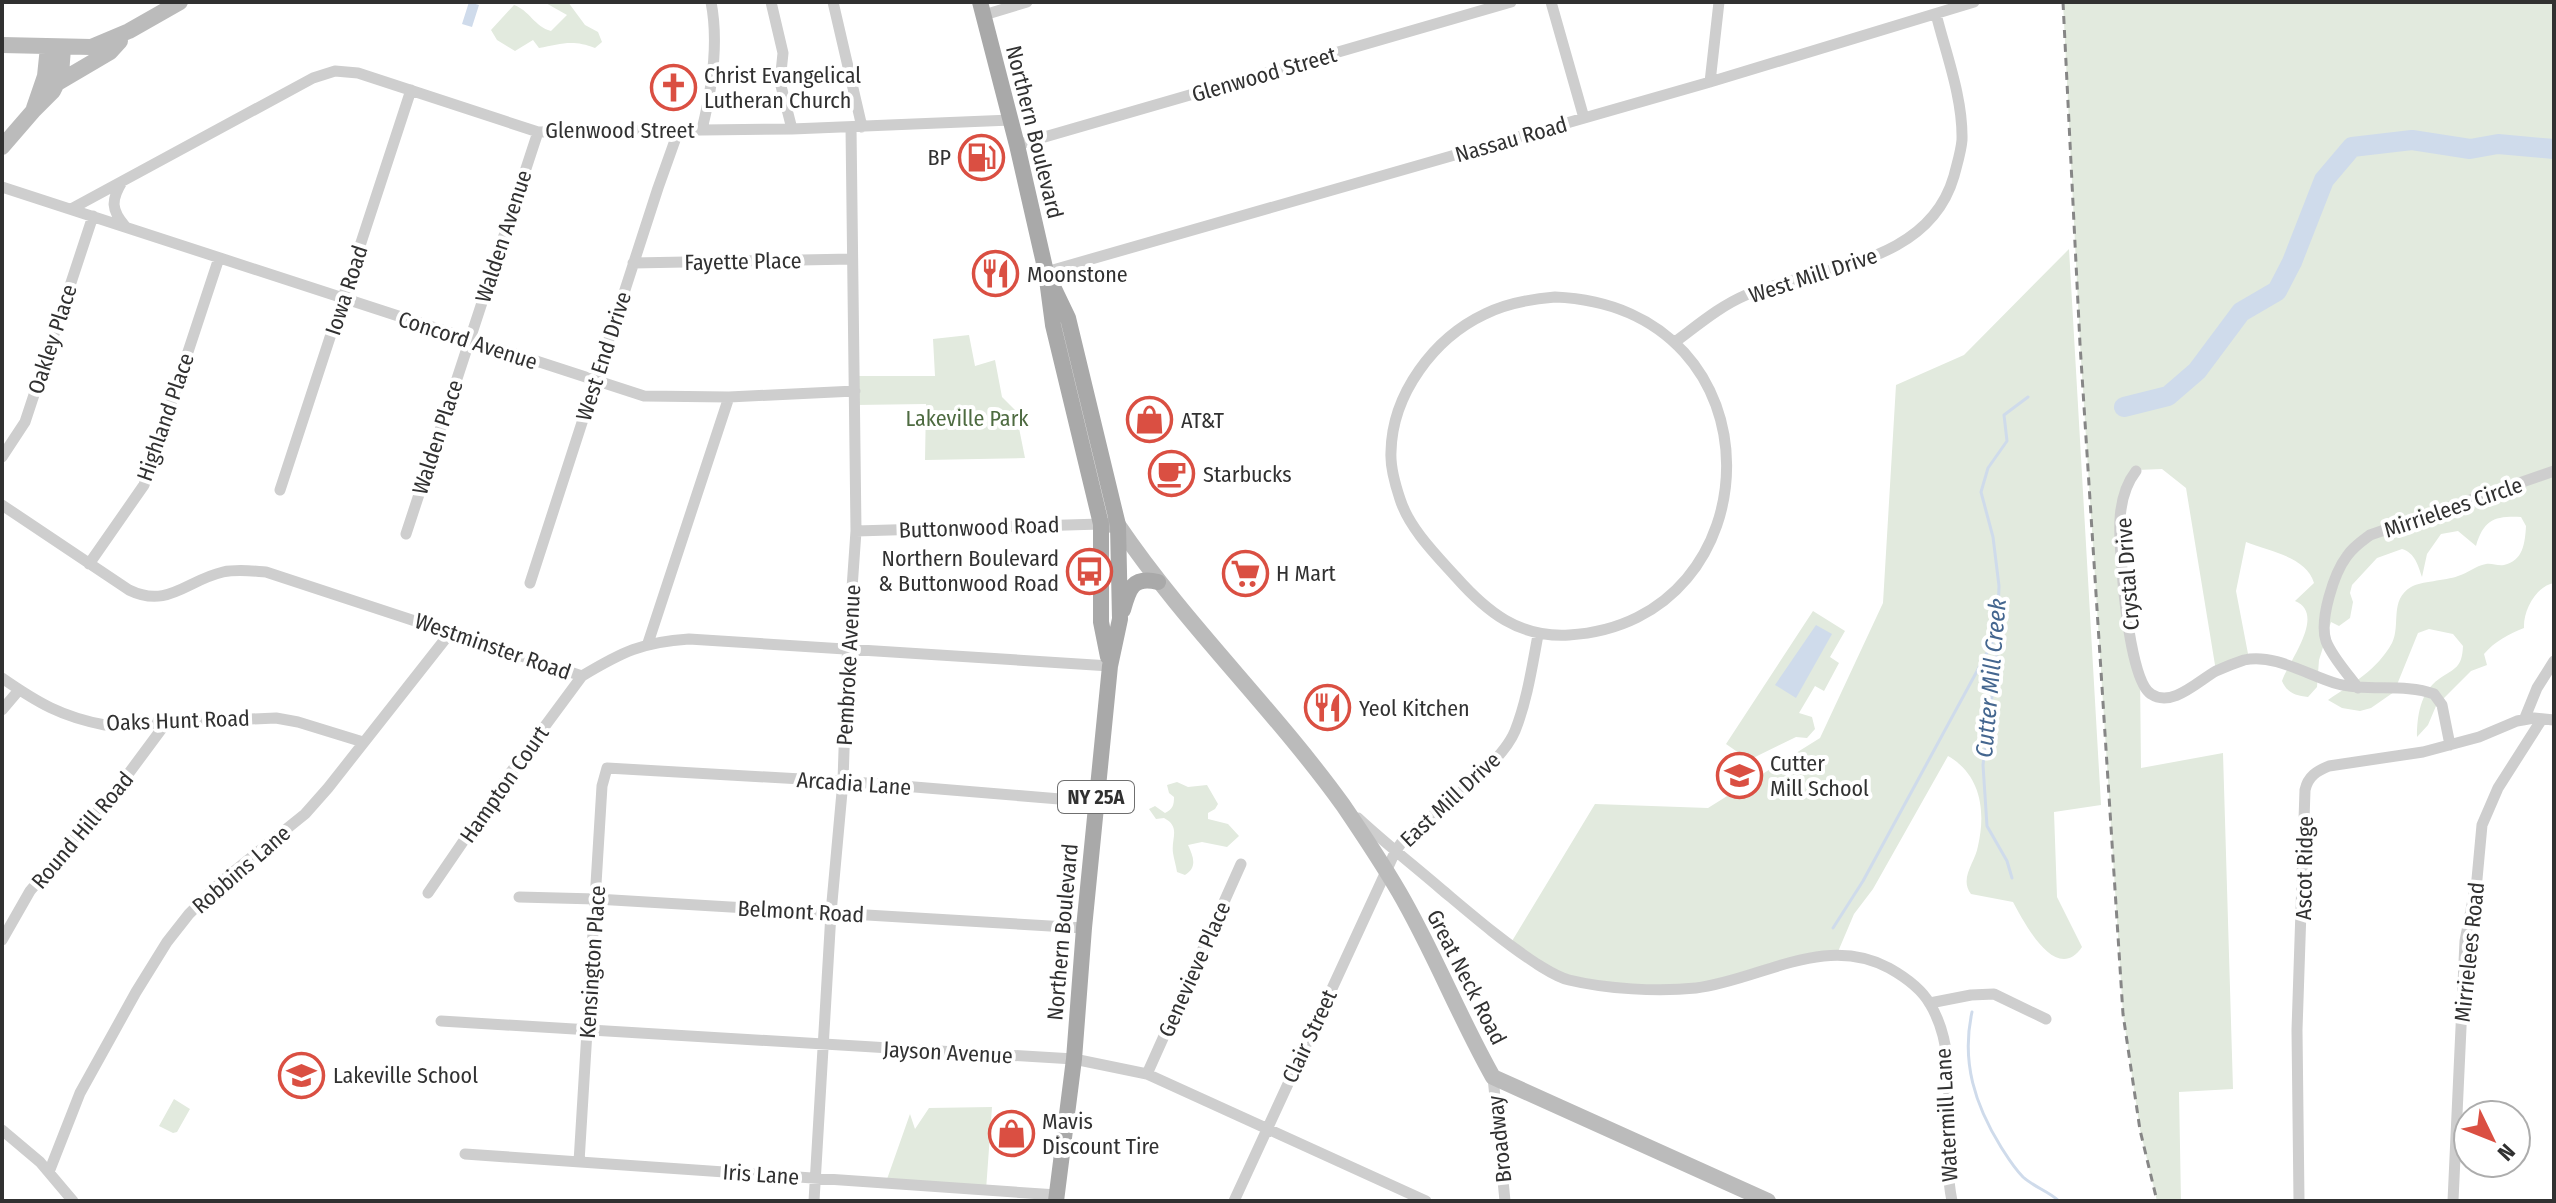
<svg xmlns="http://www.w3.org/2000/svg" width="2556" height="1203" viewBox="0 0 2556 1203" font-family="'Fira Sans Condensed',sans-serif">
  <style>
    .green { fill: #e2eade }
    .water { fill: #cfdbeb }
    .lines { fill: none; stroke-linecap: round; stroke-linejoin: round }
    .stream { stroke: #cfdbeb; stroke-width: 3 }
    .river { stroke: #cfdbeb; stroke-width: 20 }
    .street { stroke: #cecece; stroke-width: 11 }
    .secondary { stroke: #bbb; stroke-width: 16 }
    .primary { stroke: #a9a9a9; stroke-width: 16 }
    .rail { stroke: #868686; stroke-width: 3; stroke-dasharray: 8 6; stroke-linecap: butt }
    .labels { text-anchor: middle; stroke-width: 8; stroke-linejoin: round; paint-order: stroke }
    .shield { fill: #fff; stroke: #6f6f6f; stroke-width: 2 }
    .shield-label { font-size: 20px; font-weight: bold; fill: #313131 }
    .street-label { font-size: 22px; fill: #313131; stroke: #fff }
    .poi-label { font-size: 22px; fill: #313131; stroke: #fff; text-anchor: start }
    .park-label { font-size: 22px; fill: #4e6b41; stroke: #fff }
    .water-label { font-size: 24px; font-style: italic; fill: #44668f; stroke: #fff }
  </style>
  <rect width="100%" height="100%" fill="#fff"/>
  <!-- green -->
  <path class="green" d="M544 2H568L585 25 598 32 602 42 595 48C573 39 560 44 539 48L533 40 515 51 497 40 491 30 514 5C529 10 535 27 551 31L567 15Z
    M2063 2H2553L2554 12V583C2536 586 2523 611 2524 628 2509 634 2495 641 2484 654L2487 665 2471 671 2436 706 2428 725 2417 737C2417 717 2420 692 2439 679 2455 668 2462 668 2463 646L2453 634 2429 629 2418 633 2394 692 2371 708 2360 711 2342 708 2328 700C2353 683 2377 670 2392 643 2401 625 2389 600 2411 587 2421 581 2445 581 2458 576 2468 573 2475 566 2486 564 2492 563 2497 566 2504 565 2523 561 2525 543 2526 526L2521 517C2495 516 2484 519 2476 546L2458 531 2441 534 2427 554 2422 577C2418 565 2415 553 2402 549L2377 558 2352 585 2350 593 2353 602 2350 618 2339 626 2331 622 2319 660 2317 687 2308 697C2296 696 2287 693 2282 681 2288 662 2327 614 2295 601L2314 583C2307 557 2269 551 2246 542L2236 591 2249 659 2216 671 2186 488 2162 469 2137 470 2132 477 2120 536 2140 674 2141 768 2223 753 2233 1089 2179 1092 2181 1201H2157L2140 1130 2123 1014 2080 344Z
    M2069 249 2101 805 2054 812 2057 897 2082 947C2056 985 2024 922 2013 902L1971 894C1959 878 1975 863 1978 846 1986 811 1981 775 1948 756L1873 889 1854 914 1837 954 1694 988 1568 980 1509 946 1595 804 1708 808 1820 738 1883 603 1896 385 1964 355Z
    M969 335 975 366 995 360 1002 397 1022 417 1017 418 1025 458 925 460 926 404 855 405 854 376H935L933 339Z
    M1813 611 1845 631 1830 657 1839 663 1824 691 1815 686 1799 713 1812 717 1815 729 1807 738 1796 737 1749 760 1726 744Z
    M1177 782 1188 787 1207 785 1218 804 1215 809 1208 813V819L1228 824 1239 836 1227 847 1202 842 1188 845C1193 856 1198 867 1185 875L1177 872C1176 866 1174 859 1173 853 1171 838 1181 827 1164 818L1156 819 1149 809 1155 806 1165 813C1173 809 1174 805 1174 797L1169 793 1167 785Z
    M174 1099 190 1109 177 1132 173 1133 159 1126Z
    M992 1107 986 1190 886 1182 910 1114 915 1129 929 1108Z"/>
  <!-- water -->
  <path class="water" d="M469 2 479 5 472 27 462 24Z
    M1816 625 1832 634 1796 698 1775 685Z"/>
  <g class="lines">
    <!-- stream -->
    <path class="stream" d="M2012 878 2007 861 1987 826 1983 765 1996 666 1999 586 1993 537 1981 492 1988 468 2007 441 2004 415 2028 397
      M1833 928 1863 881 1995 638
      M1972 1012C1961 1062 1975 1105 2001 1147 2008 1158 2014 1168 2023 1177 2034 1187 2048 1191 2059 1201"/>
    <!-- river -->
    <path class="river" d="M2124 407 2168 396 2197 371 2241 312 2277 291 2292 262 2324 180 2352 147 2412 140 2470 149 2498 144 2554 149"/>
    <!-- street -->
    <path class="street" d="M771 2 783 53 780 82 792 129
      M833 2 862 127
      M1551 2 1584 118
      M984 15 1027 2
      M1710 82 1719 2
      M702 129C712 89 719 43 711 2
      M1017 145 1511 2
      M122 182C111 200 111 210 125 226
      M2 187 644 396 729 397 855 391
      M71 209 313 78 335 71 358 73 538 132 792 129 1011 120
      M633 263 852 259
      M1046 272 1710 82 1974 2
      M1555 297C1787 307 1776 623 1569 635 1519 638 1487 612 1456 577 1436 555 1409 528 1400 499 1395 484 1390 467 1391 452 1392 394 1434 338 1485 314 1507 303 1531 299 1555 297Z
      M1675 342C1698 325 1720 306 1746 295 1819 266 1928 266 1954 176 1957 164 1961 152 1962 140 1963 98 1946 54 1936 14
      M2 457 25 422 93 216
      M2136 471C2112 502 2121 547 2123 583 2125 604 2133 683 2151 694 2172 708 2198 681 2216 671 2225 667 2235 663 2244 660 2275 653 2309 676 2338 684 2369 692 2404 683 2434 694L2442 705 2450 745
      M280 490 411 90
      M2 505 129 590C168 609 187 580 223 572 238 569 252 571 266 572L582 676C622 652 642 642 689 639L1110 666
      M856 531 1101 524
      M406 534 538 132
      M89 564 144 485 219 258
      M530 583 658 188 679 129
      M648 643 729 397
      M2 678C38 703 62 717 105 725L276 718 298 722 363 742
      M2358 688C2348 674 2332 657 2326 641 2319 620 2334 573 2347 556 2353 547 2362 541 2370 535L2554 471
      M2 710 19 690
      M2524 720 2537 688 2554 661
      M1358 818C1385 843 1413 865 1441 889 1472 915 1502 941 1537 964 1547 970 1557 977 1569 980 1606 989 1658 992 1696 988 1761 980 1824 933 1889 968 1905 977 1921 988 1930 1004 1964 1060 1939 1139 1952 1201
      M428 893 508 776 582 676
      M519 897 596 899 1084 928
      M2 940 30 891 123 781 166 723
      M1930 1003 1971 995 1994 994 2046 1019
      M441 1021 1074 1059 1147 1074 1426 1201
      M1147 1074 1241 864
      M1493 1077 1505 1201
      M2 1130 40 1162 73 1201
      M465 1154 1057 1195
      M579 1162 602 786 607 768 854 782 1096 802
      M49 1172 80 1093 136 992 167 942 189 914 222 881 305 814 328 788 450 633
      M814 1201 831 913 843 781 847 660 856 531 851 127
      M1234 1201 1395 852 1404 839C1434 812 1500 767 1515 731 1527 701 1532 667 1538 635
      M2299 1201 2297 1030 2305 790C2308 776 2317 771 2329 766L2423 752 2479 737 2517 721 2534 718 2554 720
      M2453 1201 2465 941 2477 879 2482 825 2498 788 2542 719"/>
    <!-- secondary -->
    <path class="secondary" d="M2 45 91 47 129 31 180 2
      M59 82 110 52 120 41
      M34 108 45 76 48 47
      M2 147 34 110 53 91 61 75 63 48
      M1112 525H1118C1185 624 1273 708 1343 805 1362 833 1382 863 1399 892 1434 952 1459 1017 1493 1077L1768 1201"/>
    <!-- primary -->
    <path class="primary" d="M980 2 1017 145 1046 272 1053 325 1101 524V622L1108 657
      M1046 272 1068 318 1118 525 1120 619 1110 666 1084 928 1074 1059 1056 1201
      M1123 610C1129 588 1133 576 1158 582"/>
    <!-- rail -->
    <path class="rail" d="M2063 2 2080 344 2123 1014 2140 1130 2157 1201"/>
  </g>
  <!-- icons -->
  <defs>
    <symbol id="church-ring" viewBox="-11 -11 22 22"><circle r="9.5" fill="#fff" stroke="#da4f42" stroke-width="1.5"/><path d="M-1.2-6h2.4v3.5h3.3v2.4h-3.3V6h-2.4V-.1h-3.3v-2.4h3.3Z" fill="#da4f42"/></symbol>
    <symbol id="fuel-ring" viewBox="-11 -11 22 22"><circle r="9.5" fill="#fff" stroke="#da4f42" stroke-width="1.5"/><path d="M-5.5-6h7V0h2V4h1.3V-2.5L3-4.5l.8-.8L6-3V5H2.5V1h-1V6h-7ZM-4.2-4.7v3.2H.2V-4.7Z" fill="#da4f42"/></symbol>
    <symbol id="restaurant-ring" viewBox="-11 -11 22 22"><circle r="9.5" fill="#fff" stroke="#da4f42" stroke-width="1.5"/><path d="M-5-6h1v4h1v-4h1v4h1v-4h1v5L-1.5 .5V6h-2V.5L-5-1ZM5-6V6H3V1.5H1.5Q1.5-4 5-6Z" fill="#da4f42"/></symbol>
    <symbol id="shop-ring" viewBox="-11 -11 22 22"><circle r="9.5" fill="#fff" stroke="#da4f42" stroke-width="1.5"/><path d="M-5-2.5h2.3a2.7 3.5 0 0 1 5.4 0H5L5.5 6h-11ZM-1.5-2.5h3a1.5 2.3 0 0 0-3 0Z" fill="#da4f42"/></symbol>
    <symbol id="cafe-ring" viewBox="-11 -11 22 22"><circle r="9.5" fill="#fff" stroke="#da4f42" stroke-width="1.5"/><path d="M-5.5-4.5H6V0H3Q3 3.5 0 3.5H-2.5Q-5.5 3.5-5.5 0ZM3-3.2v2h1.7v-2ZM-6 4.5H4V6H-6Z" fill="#da4f42"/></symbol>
    <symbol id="bus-ring" viewBox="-11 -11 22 22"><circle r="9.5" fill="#fff" stroke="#da4f42" stroke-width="1.5"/><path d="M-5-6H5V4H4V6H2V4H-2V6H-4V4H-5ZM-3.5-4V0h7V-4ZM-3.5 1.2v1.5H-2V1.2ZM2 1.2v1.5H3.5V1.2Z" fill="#da4f42"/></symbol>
    <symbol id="supermarket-ring" viewBox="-11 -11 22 22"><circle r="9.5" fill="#fff" stroke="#da4f42" stroke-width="1.5"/><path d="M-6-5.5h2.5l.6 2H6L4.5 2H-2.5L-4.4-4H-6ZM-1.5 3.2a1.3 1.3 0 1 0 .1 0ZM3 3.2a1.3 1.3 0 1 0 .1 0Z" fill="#da4f42"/></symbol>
    <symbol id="school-ring" viewBox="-11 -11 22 22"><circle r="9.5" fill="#fff" stroke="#da4f42" stroke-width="1.5"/><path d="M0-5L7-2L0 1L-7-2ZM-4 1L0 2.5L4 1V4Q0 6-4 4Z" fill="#da4f42"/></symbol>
  </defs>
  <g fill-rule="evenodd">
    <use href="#church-ring" x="648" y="62" width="51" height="51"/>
    <use href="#fuel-ring" x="956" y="132" width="51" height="51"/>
    <use href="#restaurant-ring" x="970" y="248" width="51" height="51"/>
    <use href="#shop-ring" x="1124" y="394" width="51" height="51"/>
    <use href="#cafe-ring" x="1146" y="448" width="51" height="51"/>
    <use href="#bus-ring" x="1064" y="546" width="51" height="51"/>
    <use href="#supermarket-ring" x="1220" y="548" width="51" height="51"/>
    <use href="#restaurant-ring" x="1302" y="682" width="51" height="51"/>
    <use href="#school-ring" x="1714" y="750" width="51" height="51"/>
    <use href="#school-ring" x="276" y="1050" width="51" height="51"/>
    <use href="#shop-ring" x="986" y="1108" width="51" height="51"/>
  </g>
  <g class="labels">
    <!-- shield labels -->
    <rect class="shield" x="1058" y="781" width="76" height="32" rx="6"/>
    <g class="shield-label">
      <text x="1096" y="804">NY 25A</text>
    </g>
    <!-- street labels -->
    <g class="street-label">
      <text transform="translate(1264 74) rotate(-16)" y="8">Glenwood Street</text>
      <text x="620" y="138">Glenwood Street</text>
      <text transform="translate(1035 132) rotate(76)" y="8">Northern Boulevard</text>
      <text transform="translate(1511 139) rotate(-16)" y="8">Nassau Road</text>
      <text transform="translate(503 236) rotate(-72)" y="8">Walden Avenue</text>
      <text transform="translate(743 261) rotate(-1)" y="8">Fayette Place</text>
      <text transform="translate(1813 275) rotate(-18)" y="8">West Mill Drive</text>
      <text transform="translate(346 290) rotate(-72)" y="8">Iowa Road</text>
      <text transform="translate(52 339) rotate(-72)" y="8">Oakley Place</text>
      <text transform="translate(468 340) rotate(18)" y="8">Concord Avenue</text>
      <text transform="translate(603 356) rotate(-72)" y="8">West End Drive</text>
      <text transform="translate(165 417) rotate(-71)" y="8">Highland Place</text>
      <text transform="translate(437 437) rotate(-72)" y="8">Walden Place</text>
      <text transform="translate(2453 507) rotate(-19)" y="8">Mirrielees Circle</text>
      <text transform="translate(979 527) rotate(-2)" y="8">Buttonwood Road</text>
      <text transform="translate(2127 574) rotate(-94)" y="8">Crystal Drive</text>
      <text transform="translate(493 646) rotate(19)" y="8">Westminster Road</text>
      <text transform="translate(848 665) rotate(-87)" y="8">Pembroke Avenue</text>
      <text transform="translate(178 720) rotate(-2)" y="8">Oaks Hunt Road</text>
      <text transform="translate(854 783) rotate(4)" y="8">Arcadia Lane</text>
      <text transform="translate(504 784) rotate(-55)" y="8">Hampton Court</text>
      <text transform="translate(1450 799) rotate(-43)" y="8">East Mill Drive</text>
      <text transform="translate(82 830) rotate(-50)" y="8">Round Hill Road</text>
      <text transform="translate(2304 868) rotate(-89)" y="8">Ascot Ridge</text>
      <text transform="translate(241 869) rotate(-41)" y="8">Robbins Lane</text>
      <text transform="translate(801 911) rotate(3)" y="8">Belmont Road</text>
      <text transform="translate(1062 932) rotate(-85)" y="8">Northern Boulevard</text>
      <text transform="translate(2469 952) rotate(-84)" y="8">Mirrielees Road</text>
      <text transform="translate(592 962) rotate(-86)" y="8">Kensington Place</text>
      <text transform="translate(1194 969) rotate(-66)" y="8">Genevieve Place</text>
      <text transform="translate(1467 977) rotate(63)" y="8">Great Neck Road</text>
      <text transform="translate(1309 1036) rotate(-65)" y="8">Clair Street</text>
      <text transform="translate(948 1052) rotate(3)" y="8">Jayson Avenue</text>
      <text transform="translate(1946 1115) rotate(-93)" y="8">Watermill Lane</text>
      <text transform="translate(1499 1139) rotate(-96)" y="8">Broadway</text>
      <text transform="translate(761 1174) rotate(4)" y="8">Iris Lane</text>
    </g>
    <!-- poi labels -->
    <g class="poi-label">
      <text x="704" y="83">Christ Evangelical<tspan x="704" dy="25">Lutheran Church</tspan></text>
      <text x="951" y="165" text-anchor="end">BP</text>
      <text x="1027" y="282">Moonstone</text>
      <text x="1181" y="428">AT&amp;T</text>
      <text x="1203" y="482">Starbucks</text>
      <text x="1059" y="566" text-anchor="end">Northern Boulevard<tspan x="1059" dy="25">&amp; Buttonwood Road</tspan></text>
      <text x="1276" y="581">H Mart</text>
      <text x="1359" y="716">Yeol Kitchen</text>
      <text x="1770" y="771">Cutter<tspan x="1770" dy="25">Mill School</tspan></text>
      <text x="333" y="1083">Lakeville School</text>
      <text x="1042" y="1129">Mavis<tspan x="1042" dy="25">Discount Tire</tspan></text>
    </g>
    <!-- park labels -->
    <g class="park-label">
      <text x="967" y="426">Lakeville Park</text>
    </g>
    <!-- water labels -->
    <g class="water-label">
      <text transform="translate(1991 678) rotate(-85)" y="8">Cutter Mill Creek</text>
    </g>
  </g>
  <!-- border -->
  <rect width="2556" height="1203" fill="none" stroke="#313131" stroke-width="8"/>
  <!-- north arrow -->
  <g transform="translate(2492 1139) rotate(133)"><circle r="38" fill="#ffffff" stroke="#adadad" stroke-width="2"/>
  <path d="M0-6L14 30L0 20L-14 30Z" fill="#da4f42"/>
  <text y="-12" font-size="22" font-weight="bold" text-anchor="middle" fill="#313131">N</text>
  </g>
</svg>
